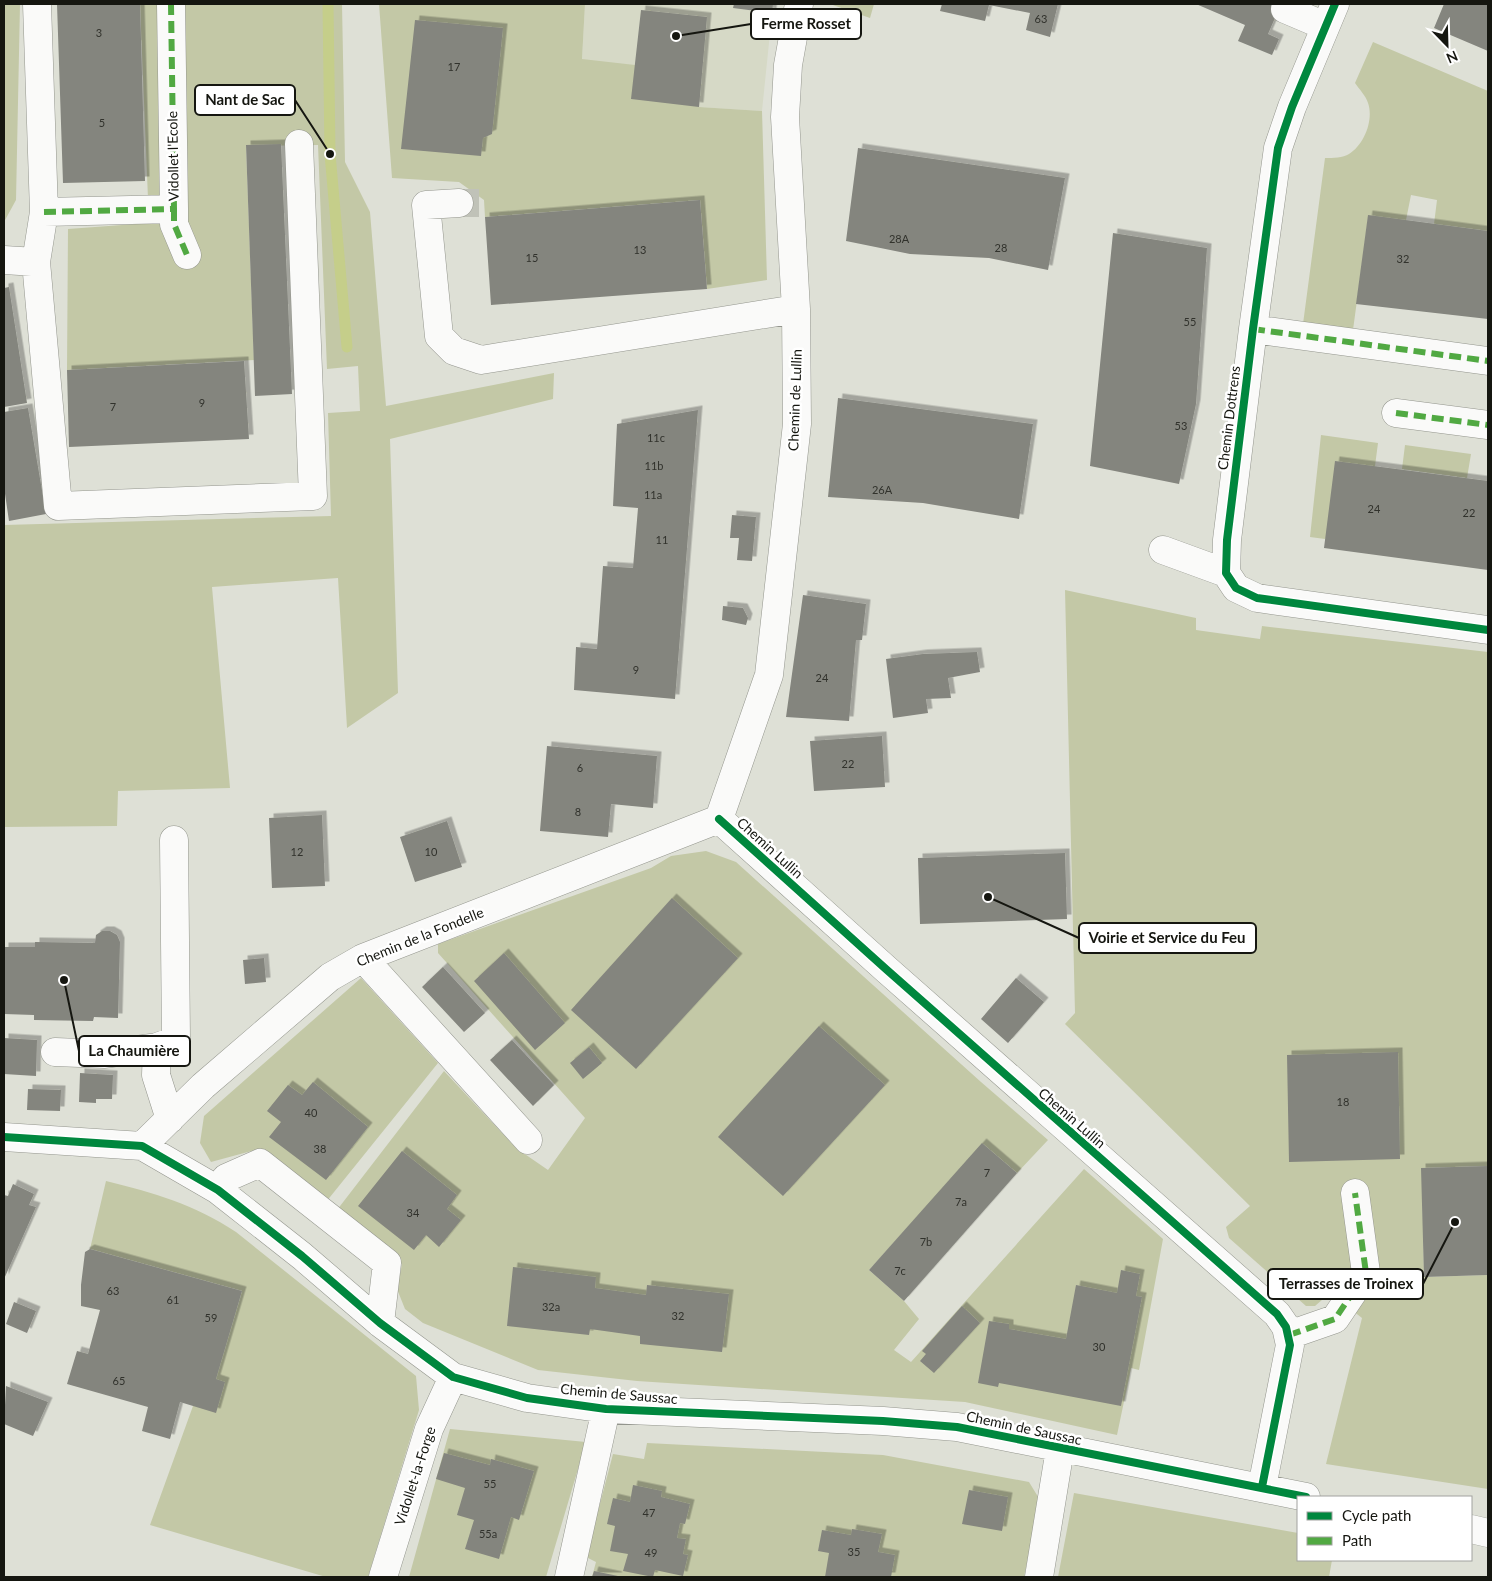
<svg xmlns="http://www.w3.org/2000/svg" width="1492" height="1581" viewBox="0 0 1492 1581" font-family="Lato,sans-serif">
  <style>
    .built { fill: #d6d9c6 }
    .green { fill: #c3c8a6 }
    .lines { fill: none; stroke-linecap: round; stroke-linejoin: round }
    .stream { stroke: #c5ce8a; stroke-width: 11 }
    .building { fill: #84857e; filter: url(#shadow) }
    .minor-tunnel { stroke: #c0c2b8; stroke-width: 28; stroke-dasharray: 28 14; stroke-linecap: butt }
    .minor-casing { stroke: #93958d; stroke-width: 29 }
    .minor { stroke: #fafaf9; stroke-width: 28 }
    .quiet { stroke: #51a942; stroke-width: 6; stroke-dasharray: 12 6; stroke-linecap: butt }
    .cycleway-casing { stroke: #fff; stroke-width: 11 }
    .cycleway { stroke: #00873e; stroke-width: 8 }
    .labels { text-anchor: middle; stroke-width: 5; stroke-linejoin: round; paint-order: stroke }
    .number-label { font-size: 11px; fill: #31322c }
    .street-label { font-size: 14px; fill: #151610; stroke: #fff }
    .leader { fill: none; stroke: #151610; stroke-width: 2 }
    .callout-dot { fill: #151610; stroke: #fff; stroke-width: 2 }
    .callout { fill: #fff; stroke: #151610; stroke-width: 2 }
    .callout-label { font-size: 15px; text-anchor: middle; font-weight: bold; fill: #151610 }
  </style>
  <defs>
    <filter id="shadow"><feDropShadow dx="4.5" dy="-4.5" stdDeviation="0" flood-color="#0004"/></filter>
  </defs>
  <rect width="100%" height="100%" fill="#dee0d6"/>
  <!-- built -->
  <path class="built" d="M585 4H773L762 111 699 107 582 59Z"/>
  <!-- green -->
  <path class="green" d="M4 4H20L16 200 4 222Z
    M140 4H342L345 162 370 212 386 406 554 373 553 399 390 439 398 693 347 728 338 578 212 587 230 788 118 791 117 826 4 827V525L331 516 328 413 360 411 358 366 327 369 318 145 246 146 254 360 67 370 68 229 149 223Z
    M379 4H585L582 59 635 65 699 107 762 111 767 280 707 289 700 200 485 217 484 200 459 182 392 178Z
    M830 4H874L870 18Z
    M1373 42 1488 91V231L1434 224 1437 200 1411 195 1406 220 1368 219 1353 330 1303 324 1325 158C1333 158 1343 158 1349 154 1364 145 1374 120 1368 103 1366 96 1359 89 1355 83Z
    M1321 435 1378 443 1375 466 1325 539 1310 537Z
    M1405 445 1471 454 1467 478 1402 469Z
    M1065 590 1196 618V630L1260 639 1262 626 1488 652V1166L1422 1168 1424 1277 1488 1275V1489L1326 1464 1362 1318 1330 1293 1315 1306H1306L1229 1238 1226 1227 1250 1206 1065 1024 1075 1013Z
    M706 851 736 862 981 1082 1048 1140 1017 1173 983 1144 869 1270 904 1301 919 1319 894 1350 911 1362 1084 1169 1163 1239 1139 1370 1131 1368 1117 1435 965 1402 637 1381 538 1370 423 1323 405 1309 397 1289 402 1264 337 1210 444 1071 516 1148 548 1170 585 1118 438 953V944L651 868 671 856Z
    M361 978 438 1063 326 1202 259 1149 211 1162 200 1143 204 1116Z
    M106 1181C154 1193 194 1204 236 1232L416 1376 419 1410 368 1577H326L150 1525 193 1406 216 1378 242 1291 90 1249Z
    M450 1429 586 1442 546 1577H409Z
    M647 1443 883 1455 1029 1482 1040 1500 1024 1577H592L596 1562 586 1557 613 1454 644 1459Z
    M1074 1493 1298 1533V1560H1332L1329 1577H1058Z"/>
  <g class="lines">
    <!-- stream -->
    <path class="stream" d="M328 4 330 154 347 347"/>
  </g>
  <!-- building -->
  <path class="building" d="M57 4H140L145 181 63 183Z
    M734 4H773L772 13 733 8Z
    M942 4H1058L1050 37 1026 30 1030 13 989 5 985 21 940 11Z
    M1196 4H1281L1268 34 1279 39 1272 55 1238 41 1245 25Z
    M1444 4H1488V51L1434 28Z
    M641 10 707 17 699 107 631 99Z
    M415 20 503 28 492 134 483 138 481 156 401 149Z
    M281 144 292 394 255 396 246 145Z
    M858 148 1065 178 1048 270 989 258 910 254 846 241Z
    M700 200 707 289 491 305 485 217Z
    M1368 215 1488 231V319L1356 304Z
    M1113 233 1207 248 1196 404 1179 484 1090 466Z
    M9 287 27 403 4 407V288Z
    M244 361 249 439 69 447 67 370Z
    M838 398 1033 424 1019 519 923 503 828 497Z
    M28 408 46 514 9 521 4 487V412Z
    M698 410 675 699 574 690 576 647 597 649 603 566 633 568 638 508 613 506 617 424Z
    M1335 461 1488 481V570L1324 548Z
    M732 515 756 517 752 561 737 560 739 538H730Z
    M803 595 866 604 862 640H856L849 721 786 717Z
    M723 606 743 608 748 618 746 625 722 620Z
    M977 652 980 672 948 678 951 698 926 699 928 713 893 718 886 659 923 654Z
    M882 736 885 787 814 791 810 741Z
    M547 746 657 756 653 808 611 804 608 837 540 831Z
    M322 815 325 886 272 888 269 818Z
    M447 821 462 867 415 882 400 837Z
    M1065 853 1067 919 920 924 918 858Z
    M672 898 738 958 636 1069 571 1010Z
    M102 931H110L117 935 120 942 118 1018 94 1017 93 1021 34 1020V1015L4 1014V947H35V942L95 943 96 935Z
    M504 953 565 1023 535 1050 474 981Z
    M264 958 266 982 245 984 243 960Z
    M443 967 485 1013 464 1032 422 987Z
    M1016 978 1044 1002 1008 1043 981 1019Z
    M819 1026 885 1085 783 1196 718 1137Z
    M4 1038 37 1040 36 1076 4 1074Z
    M512 1040 554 1085 533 1106 490 1060Z
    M589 1047 602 1063 583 1079 570 1063Z
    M1398 1052 1400 1159 1289 1162 1287 1055Z
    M80 1073 113 1075 112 1099H96V1103L79 1102Z
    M313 1082 368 1127 326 1180 269 1137 281 1122 267 1111 288 1085 302 1095Z
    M28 1089 61 1090 60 1111 27 1110Z
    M982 1143 1017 1173 904 1301 869 1270Z
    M402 1151 457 1195 447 1209 461 1220 439 1247 426 1235 414 1250 358 1206Z
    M1488 1166V1275L1424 1277 1421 1168Z
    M13 1184 34 1194 29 1205 36 1207 4 1279V1195L8 1196Z
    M90 1249 242 1291 216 1379 225 1382 216 1413 180 1402 170 1439 142 1431 148 1407 67 1384 77 1351 88 1354 100 1310 81 1306V1285L85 1252Z
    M513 1267 596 1277 595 1288 646 1295 647 1285 729 1294 722 1352 640 1344V1336L590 1329 589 1335 507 1326Z
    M1121 1270 1140 1274 1136 1296 1142 1297 1121 1406 999 1383 998 1387 978 1383 989 1321 1009 1324V1329L1066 1339 1076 1285 1117 1293Z
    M14 1302 36 1311 27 1333 6 1324Z
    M962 1306 980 1323 934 1373 920 1361 926 1354 922 1351Z
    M6 1386 48 1402 33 1436 4 1424Z
    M444 1453 490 1465 491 1459 534 1471 519 1520 511 1517 499 1559 465 1549 474 1520 457 1515 465 1488 436 1479Z
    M633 1485 662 1491 661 1497 690 1504 685 1524 680 1523 677 1538 686 1539 683 1554 688 1555 683 1576 655 1570 653 1577 623 1571 628 1554 610 1551 615 1526 607 1524 613 1498 630 1502Z
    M969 1490 1008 1497 1002 1531 962 1524Z
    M852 1529 882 1534 878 1552 895 1555 891 1577H825L829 1553 818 1551 822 1530 851 1535Z
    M594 1571 618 1576 617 1577H592Z"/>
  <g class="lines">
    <!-- minor-tunnel -->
    <path class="minor-tunnel" d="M459 203H479"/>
    <defs>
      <path id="minor" d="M37 4 44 212 36 262 58 506 313 496 299 144
        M1335 4 1292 107 1278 148 1253 329 1227 540 1226 573 1236 588 1257 598 1488 630
        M1285 9 1325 26
        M459 203 426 205 439 336 454 351 481 360 796 309
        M174 209V224L187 255
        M44 212 174 209 171 4
        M4 260 36 262
        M1253 329 1488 361
        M1396 413 1488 425
        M1163 550 1226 573
        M719 819 887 970 1277 1314 1286 1327 1290 1345 1262 1487
        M719 819 769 675 797 424 796 309 785 117 788 65 799 4
        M363 958 528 1140
        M55 1052 105 1054 157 1047
        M170 1119 156 1075 157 1047 176 1040 174 840
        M4 1137 142 1146 218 1190 302 1256 380 1323 453 1377 527 1398 606 1409 883 1421 957 1427 1306 1497
        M142 1146 203 1086 330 977 363 958 719 819
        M218 1190 226 1178 260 1163 387 1263 380 1323
        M1289 1335 1335 1319 1366 1273 1355 1193
        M1471 1529 1488 1533
        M383 1577 429 1429 453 1377
        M569 1577 606 1409
        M1039 1577 1060 1449"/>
    </defs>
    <!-- minor casing -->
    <use href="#minor" class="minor-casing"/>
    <!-- minor -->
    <use href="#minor" class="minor"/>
    <!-- quiet -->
    <path class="quiet" d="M174 209V224L187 255
      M44 212 174 209 171 4
      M1253 329 1488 361
      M1396 413 1488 425
      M1289 1335 1335 1319 1366 1273 1355 1193"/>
    <defs>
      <path id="cycleway" d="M1335 4 1292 107 1278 148 1253 329 1227 540 1226 573 1236 588 1257 598 1488 630
        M719 819 887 970 1277 1314 1286 1327 1290 1345 1262 1487
        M4 1137 142 1146 218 1190 302 1256 380 1323 453 1377 527 1398 606 1409 883 1421 957 1427 1306 1497"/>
    </defs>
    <!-- cycleway casing -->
    <use href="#cycleway" class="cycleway-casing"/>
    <!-- cycleway -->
    <use href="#cycleway" class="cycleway"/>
  </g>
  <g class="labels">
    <!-- number labels -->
    <g class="number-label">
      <text x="1041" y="23">63</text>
      <text x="99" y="37">3</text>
      <text x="454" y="71">17</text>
      <text x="102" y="127">5</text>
      <text x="899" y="243">28A</text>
      <text x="1001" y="252">28</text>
      <text x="640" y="254">13</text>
      <text x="532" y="262">15</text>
      <text x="1403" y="263">32</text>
      <text x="1190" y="326">55</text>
      <text x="202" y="407">9</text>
      <text x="113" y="411">7</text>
      <text x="1181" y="430">53</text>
      <text x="656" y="442">11c</text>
      <text x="654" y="470">11b</text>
      <text x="882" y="494">26A</text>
      <text x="653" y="499">11a</text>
      <text x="1374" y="513">24</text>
      <text x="1469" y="517">22</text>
      <text x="662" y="544">11</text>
      <text x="636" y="674">9</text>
      <text x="822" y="682">24</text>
      <text x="848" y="768">22</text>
      <text x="580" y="772">6</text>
      <text x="578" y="816">8</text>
      <text x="297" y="856">12</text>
      <text x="431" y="856">10</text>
      <text x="1343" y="1106">18</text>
      <text x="311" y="1117">40</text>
      <text x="320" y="1153">38</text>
      <text x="987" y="1177">7</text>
      <text x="961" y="1206">7a</text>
      <text x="413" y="1217">34</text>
      <text x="926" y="1246">7b</text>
      <text x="900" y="1275">7c</text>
      <text x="113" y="1295">63</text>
      <text x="173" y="1304">61</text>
      <text x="551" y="1311">32a</text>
      <text x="678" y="1320">32</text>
      <text x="211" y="1322">59</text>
      <text x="1099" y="1351">30</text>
      <text x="119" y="1385">65</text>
      <text x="490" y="1488">55</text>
      <text x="649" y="1517">47</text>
      <text x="488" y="1538">55a</text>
      <text x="854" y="1556">35</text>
      <text x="651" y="1557">49</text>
    </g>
    <!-- street labels -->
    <g class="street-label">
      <text transform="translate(173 156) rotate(-91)" y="5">Vidollet l'Ecole</text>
      <text transform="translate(795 400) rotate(-88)" y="5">Chemin de Lullin</text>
      <text transform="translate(1229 418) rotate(-83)" y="5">Chemin Dottrens</text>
      <text transform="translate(770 848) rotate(42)" y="5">Chemin Lullin</text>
      <text transform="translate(420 937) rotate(-22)" y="5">Chemin de la Fondelle</text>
      <text transform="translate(1072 1118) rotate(41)" y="5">Chemin Lullin</text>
      <text transform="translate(619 1394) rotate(5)" y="5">Chemin de Saussac</text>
      <text transform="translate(1024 1428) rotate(12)" y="5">Chemin de Saussac</text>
      <text transform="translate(415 1476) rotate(-72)" y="5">Vidollet-la-Forge</text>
    </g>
  </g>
  <!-- callouts -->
  <path class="leader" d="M676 36L751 24M330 154L295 100M988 897L1079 938M64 980L79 1051M1455 1222L1423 1284"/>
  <g class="callout-dot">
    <circle cx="676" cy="36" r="5"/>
    <circle cx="330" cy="154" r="5"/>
    <circle cx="988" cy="897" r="5"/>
    <circle cx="64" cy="980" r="5"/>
    <circle cx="1455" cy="1222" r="5"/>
  </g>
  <g class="callout">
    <rect x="751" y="9" width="110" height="30" rx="5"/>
    <rect x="195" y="85" width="100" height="30" rx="5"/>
    <rect x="1079" y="923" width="177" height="30" rx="5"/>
    <rect x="79" y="1036" width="111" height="30" rx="5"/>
    <rect x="1268" y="1269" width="155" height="30" rx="5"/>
  </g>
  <g class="callout-label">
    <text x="806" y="29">Ferme Rosset</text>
    <text x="245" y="105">Nant de Sac</text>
    <text x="1167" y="943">Voirie et Service du Feu</text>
    <text x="134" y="1056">La Chaumière</text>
    <text x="1346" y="1289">Terrasses de Troinex</text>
  </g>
  <!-- border -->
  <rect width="1492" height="1581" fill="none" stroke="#151610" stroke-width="10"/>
  <!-- legend -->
  <rect x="1297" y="1496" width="175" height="65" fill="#ffffff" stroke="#a1a29f"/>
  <rect x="1307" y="1512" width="25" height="8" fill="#00873e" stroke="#a1a29f"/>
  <text x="1342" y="1521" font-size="15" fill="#151610">Cycle path</text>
  <rect x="1307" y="1537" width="25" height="8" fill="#51a942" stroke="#a1a29f"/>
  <text x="1342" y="1546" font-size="15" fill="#151610">Path</text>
  <!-- north arrow -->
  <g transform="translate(1447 45) rotate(157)" stroke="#ffffff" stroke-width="4" paint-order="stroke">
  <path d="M0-4L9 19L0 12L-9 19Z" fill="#151610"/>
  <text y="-8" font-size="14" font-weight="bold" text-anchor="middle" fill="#151610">N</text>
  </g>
</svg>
